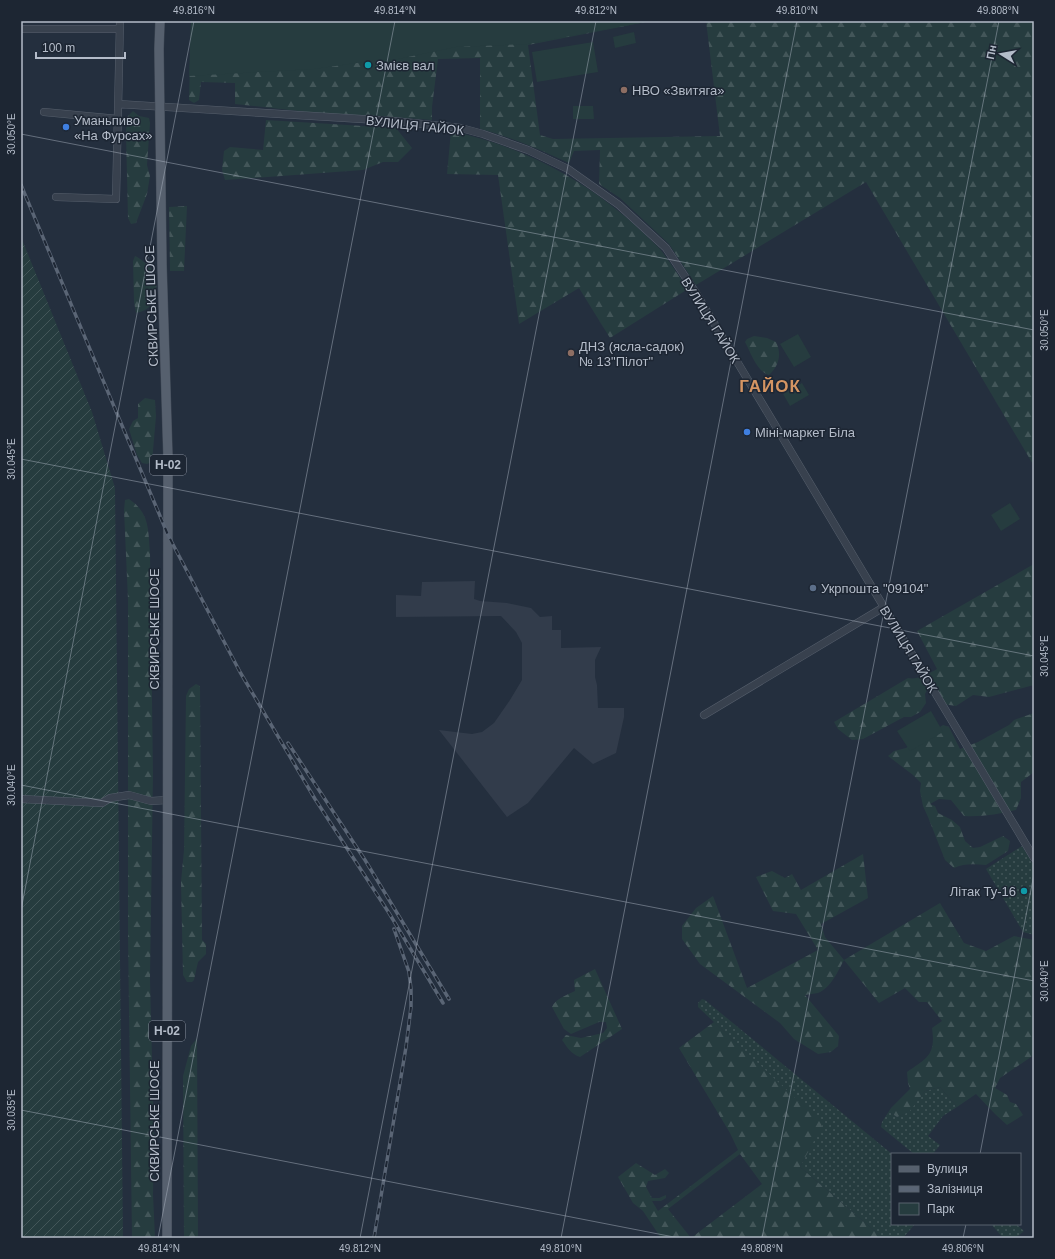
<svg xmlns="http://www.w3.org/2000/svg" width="1055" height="1259" viewBox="0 0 1055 1259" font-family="Helvetica,sans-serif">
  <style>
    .airport { fill: #323c4b }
    .grass { fill: url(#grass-dots) }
    .forest { fill: url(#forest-firs) }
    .park { fill: #263c3f }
    .garden { fill: url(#garden-furrows) }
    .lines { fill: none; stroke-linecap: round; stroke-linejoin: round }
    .minor-casing { stroke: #565f6c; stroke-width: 8 }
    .major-casing { stroke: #414a57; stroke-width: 10 }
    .minor { stroke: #38414e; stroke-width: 7 }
    .major { stroke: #56606e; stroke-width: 9 }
    .rail-casing { stroke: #5a6575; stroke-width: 3.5 }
    .rail { stroke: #1d2633; stroke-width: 2; stroke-dasharray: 6; stroke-linecap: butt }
    .ticks { fill: none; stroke: #b4bcc9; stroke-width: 1; stroke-opacity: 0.45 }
    .culture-dot { fill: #0f9aa8; stroke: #1d2633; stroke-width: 1.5 }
    .education-dot { fill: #8d6e63; stroke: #1d2633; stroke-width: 1.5 }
    .shop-dot { fill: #3f7fe0; stroke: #1d2633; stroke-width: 1.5 }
    .service-dot { fill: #5c6f8a; stroke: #1d2633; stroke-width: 1.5 }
    .labels { text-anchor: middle; stroke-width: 3; stroke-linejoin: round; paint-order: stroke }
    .shield { fill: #1d2633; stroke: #878f9c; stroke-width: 1 }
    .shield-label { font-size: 12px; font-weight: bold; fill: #b4bcc9 }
    .poi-label { font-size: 13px; fill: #b4bcc9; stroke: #1d2633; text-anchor: start }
    .street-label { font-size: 13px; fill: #b4bcc9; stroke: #1d2633 }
    .district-label { font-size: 17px; font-weight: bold; letter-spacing: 1px; fill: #d59563; stroke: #1d2633 }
    .neatline { fill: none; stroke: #b4bcc9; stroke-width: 1.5 }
    .ticks-label { font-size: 10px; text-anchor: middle; fill: #b4bcc9 }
  </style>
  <defs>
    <pattern id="grass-dots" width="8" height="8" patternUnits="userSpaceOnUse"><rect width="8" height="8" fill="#263c3f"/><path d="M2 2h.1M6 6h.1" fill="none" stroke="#435659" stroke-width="1.8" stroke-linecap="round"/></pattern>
    <pattern id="forest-firs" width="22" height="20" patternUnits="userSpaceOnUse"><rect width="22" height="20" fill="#263c3f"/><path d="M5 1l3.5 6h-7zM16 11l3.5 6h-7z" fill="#435659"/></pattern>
    <pattern id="garden-furrows" width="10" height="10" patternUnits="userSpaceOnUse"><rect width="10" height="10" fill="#263c3f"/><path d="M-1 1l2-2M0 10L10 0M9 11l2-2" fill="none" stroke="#435659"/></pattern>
  </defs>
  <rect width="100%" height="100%" fill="#242f3e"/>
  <!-- airport -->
  <path class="airport" d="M475 581 474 599 480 601 507 603 531 608 540 617 552 616V630H561V648L601 647 595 660V677L597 685 598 708H624V717L616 753 593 764 574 748 528 803 507 817 439 730 472 734 482 732 494 723 510 700 522 680V643L516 632 501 616 396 617V595L421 596 422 582Z"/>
  <!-- grass -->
  <path class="grass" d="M1022 846 1034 866V935L1023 932 986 869Z
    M702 999 705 1000 892 1154V1224H915L903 1238H883L800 1167 822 1124 698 1007V1003Z
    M940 1087 957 1107 943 1116 928 1136 940 1145 933 1154H914L881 1127 882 1122 891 1108V1113L897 1117 908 1112 925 1091Z
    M991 1224H1016L1024 1231 1016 1238H1003Z"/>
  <!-- forest -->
  <path class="forest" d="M191 21H651L528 45 540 135 553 139 720 136 706 21H1034V466L866 182 696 285 669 244 620 198 599 184 600 150 574 151 569 163C540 150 511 137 480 129V58L438 59 432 107V120L393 117 316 113 235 104V83L201 82 199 100 194 103 189 100Z
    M133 111 139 116 149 118 150 123 147 165 150 176 147 194 136 223 131 224 128 218 126 134 127 117Z
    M266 120 396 128 412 148 398 162H383L363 170 225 180 222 170 224 151 230 147 263 150Z
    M451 131C533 149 599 187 658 247 669 259 678 276 688 289L610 338 579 288 519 324 498 175 447 174Z
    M187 206 184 271H170L169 207Z
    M135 256C140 258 152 268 154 273 155 276 155 280 156 283 158 298 152 310 136 313L134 302 133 261Z
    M754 336 767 338 776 342C782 354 779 366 769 375 757 372 751 353 745 342L747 339Z
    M145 398 155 400 156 416 152 462 147 464 142 463 137 455 129 429 133 421 138 418V404Z
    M129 499C150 513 148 530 150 553L153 774 150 978 154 1139 153 1194 155 1238H132L128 935V600L124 510 125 500Z
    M1034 564V685L989 697 973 695 956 706 943 704 930 684 925 694 926 703 920 712 911 717H904L863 739 852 740 838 729 834 722 908 678C918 680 928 674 937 669L917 631Z
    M196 684 200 686 202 940 206 944V954L198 962 194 980 192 982H187L183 975 181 882 184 850 186 696 189 689Z
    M1034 713V772L1021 782V798L1016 810C999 814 982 817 964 816L951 800 939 799 930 804 935 806 938 813 952 820 960 827 965 841 973 848 980 847 1003 836 1010 841 1008 851 986 865C975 864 964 863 954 868L945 860 928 817 923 806 920 791 921 783 913 775 888 756 894 751 906 748 943 725 949 727 960 749 978 742 1009 725 1014 720Z
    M863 854 868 898 821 924 825 937 844 960 940 903 964 943 986 951 1014 936 1034 940V1055L1000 1078 995 1088 1007 1095 1010 1102 1016 1104 1023 1115 1007 1125 995 1114 976 1094 957 1107 940 1087 925 1091 909 1112 897 1117 891 1113V1108L910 1089 908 1083 907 1072C927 1058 936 1055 932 1028L942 1021 927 1002H919L905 988 879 1003 844 960C838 971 831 988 818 993 814 994 809 994 805 995L839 1036 838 1046 831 1052 818 1054 794 1039 780 1023 700 964 682 939V926L696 908 713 896 747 988 818 950 796 914 773 911 756 877 772 871 785 878 792 874 801 890Z
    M595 969 622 1029 580 1057C571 1054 567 1047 562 1040L566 1035 581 1038 603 1033 607 1028 606 1022H599L571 1034 564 1029 552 1007C555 999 567 995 575 991L574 980Z
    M714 1022 823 1124 800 1167 883 1238H691L762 1184 740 1154 668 1209 691 1238H661L643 1211 633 1203 618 1177 636 1163 655 1175 665 1169 669 1173 665 1178 648 1181 646 1187 652 1198H659L666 1195V1198L661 1201H652L658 1211 738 1150 730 1133 679 1048Z
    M197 1038 198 1238H184L183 1076 191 1046Z"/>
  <!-- park -->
  <path class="park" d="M191 21H651L528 44 456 47 398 59 378 60 314 69 189 76Z
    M634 32 636 43 615 48 613 37Z
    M593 42 598 72 537 82 532 52Z
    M573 106H593L594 119H573Z
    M798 334 811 357 794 367 780 344Z
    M802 383 809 395 790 406 783 394Z
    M1010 503 1020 519 1001 531 991 515Z
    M931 711 943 732 910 751 897 731Z"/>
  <!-- garden -->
  <path class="garden" d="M21 237 92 412 115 488 123 1238H21Z"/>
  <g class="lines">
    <defs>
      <path id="minor" d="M21 29H120
        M118 104 394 121 461 128 483 134 528 150 568 169 619 205 666 248 696 293 1034 858
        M44 112 118 119
        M56 197 116 199 120 21
        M704 715 884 607
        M21 799 102 803 110 798 129 795 151 801 167 800"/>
      <path id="major" d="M160 21 159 49 162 265 168 458 167 1238"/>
    </defs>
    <!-- minor casing -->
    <use href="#minor" class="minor-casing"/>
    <!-- major casing -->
    <use href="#major" class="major-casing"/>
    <!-- minor -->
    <use href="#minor" class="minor"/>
    <!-- major -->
    <use href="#major" class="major"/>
    <defs>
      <path id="rail" d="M21 185 168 535 240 672 315 799 389 913 443 1003
        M288 743 365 860 449 999
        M374 1238 406 1047 411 1007V989L409 972 394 929"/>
    </defs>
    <!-- rail casing -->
    <use href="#rail" class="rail-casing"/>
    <!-- rail -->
    <use href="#rail" class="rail"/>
  </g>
  <!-- ticks -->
  <path class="ticks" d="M21 134 1034 330M21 459 1034 656M21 785 1034 981M21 910 194 21M21 1110 679 1238M980 1154 1034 874M158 1238 395 21M360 1238 596 21M561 1238 797 21M762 1238 999 21M963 1238 966 1224"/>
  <!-- markers -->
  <g class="culture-dot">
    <circle cx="368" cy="65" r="4"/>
    <circle cx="1024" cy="891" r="4"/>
  </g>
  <g class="education-dot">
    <circle cx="624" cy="90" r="4"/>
    <circle cx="571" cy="353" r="4"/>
  </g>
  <g class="shop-dot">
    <circle cx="66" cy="127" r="4"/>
    <circle cx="747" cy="432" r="4"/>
  </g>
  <circle class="service-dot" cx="813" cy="588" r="4"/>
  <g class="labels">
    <!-- shield labels -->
    <g class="shield">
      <rect x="150" y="455" width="36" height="20" rx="3"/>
      <rect x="149" y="1021" width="36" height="20" rx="3"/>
    </g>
    <g class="shield-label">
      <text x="168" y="469">Н-02</text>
      <text x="167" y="1035">Н-02</text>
    </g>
    <!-- poi labels -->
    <g class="poi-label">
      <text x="376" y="70">Змієв вал</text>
      <text x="632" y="95">НВО «Звитяга»</text>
      <text x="74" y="125">Уманьпиво<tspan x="74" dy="15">«На Фурсах»</tspan></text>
      <text x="579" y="351">ДНЗ (ясла-садок)<tspan x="579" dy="15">№ 13"Пілот"</tspan></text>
      <text x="755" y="437">Міні-маркет Біла</text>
      <text x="821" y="593">Укрпошта "09104"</text>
      <text x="1016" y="896" text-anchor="end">Літак Ту-16</text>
    </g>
    <!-- street labels -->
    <g class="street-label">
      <text transform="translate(415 125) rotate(6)" y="5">ВУЛИЦЯ ГАЙОК</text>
      <text transform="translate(151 306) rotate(-92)" y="5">СКВИРСЬКЕ ШОСЕ</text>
      <text transform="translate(711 320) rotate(58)" y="5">ВУЛИЦЯ ГАЙОК</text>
      <text transform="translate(154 629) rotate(-90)" y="5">СКВИРСЬКЕ ШОСЕ</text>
      <text transform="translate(909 649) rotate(59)" y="5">ВУЛИЦЯ ГАЙОК</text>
      <text transform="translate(154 1121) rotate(-90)" y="5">СКВИРСЬКЕ ШОСЕ</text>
    </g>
    <!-- district labels -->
    <g class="district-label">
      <text x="770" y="392">ГАЙОК</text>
    </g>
  </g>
  <!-- border -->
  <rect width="1055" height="1259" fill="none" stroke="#1d2633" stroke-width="44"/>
  <!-- legend -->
  <rect x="891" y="1153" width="130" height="72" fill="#1d2633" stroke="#59626f"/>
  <rect x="899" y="1166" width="20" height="6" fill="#56606e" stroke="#59626f"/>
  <text x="927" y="1173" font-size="12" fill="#b4bcc9">Вулиця</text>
  <rect x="899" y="1186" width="20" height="6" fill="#5a6575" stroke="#59626f"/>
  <text x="927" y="1193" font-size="12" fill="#b4bcc9">Залізниця</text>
  <rect x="899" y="1203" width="20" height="12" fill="#263c3f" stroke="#59626f"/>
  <text x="927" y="1213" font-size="12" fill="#b4bcc9">Парк</text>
  <!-- north arrow -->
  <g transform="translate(1001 54) rotate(281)" stroke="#1d2633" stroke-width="3" paint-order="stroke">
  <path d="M0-3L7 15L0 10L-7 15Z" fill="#b4bcc9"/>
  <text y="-6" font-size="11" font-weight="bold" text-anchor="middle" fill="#b4bcc9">Пн</text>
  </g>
  <!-- scale -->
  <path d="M36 52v6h89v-6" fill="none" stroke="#b4bcc9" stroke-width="2"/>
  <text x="42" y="52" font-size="12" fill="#b4bcc9" stroke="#1d2633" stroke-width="3" paint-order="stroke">100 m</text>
  <rect x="22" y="22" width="1011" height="1215" class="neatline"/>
  <g class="ticks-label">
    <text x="194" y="14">49.816°N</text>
    <text x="395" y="14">49.814°N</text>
    <text x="596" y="14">49.812°N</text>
    <text x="797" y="14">49.810°N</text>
    <text x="998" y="14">49.808°N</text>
    <text transform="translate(11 134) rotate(-90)" y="4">30.050°E</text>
    <text transform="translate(1044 330) rotate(-90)" y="4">30.050°E</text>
    <text transform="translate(11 459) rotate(-90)" y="4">30.045°E</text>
    <text transform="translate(1044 656) rotate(-90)" y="4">30.045°E</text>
    <text transform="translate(11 785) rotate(-90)" y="4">30.040°E</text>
    <text transform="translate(1044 981) rotate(-90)" y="4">30.040°E</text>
    <text transform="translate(11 1110) rotate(-90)" y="4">30.035°E</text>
    <text x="159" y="1252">49.814°N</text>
    <text x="360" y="1252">49.812°N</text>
    <text x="561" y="1252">49.810°N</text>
    <text x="762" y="1252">49.808°N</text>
    <text x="963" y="1252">49.806°N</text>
  </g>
</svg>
